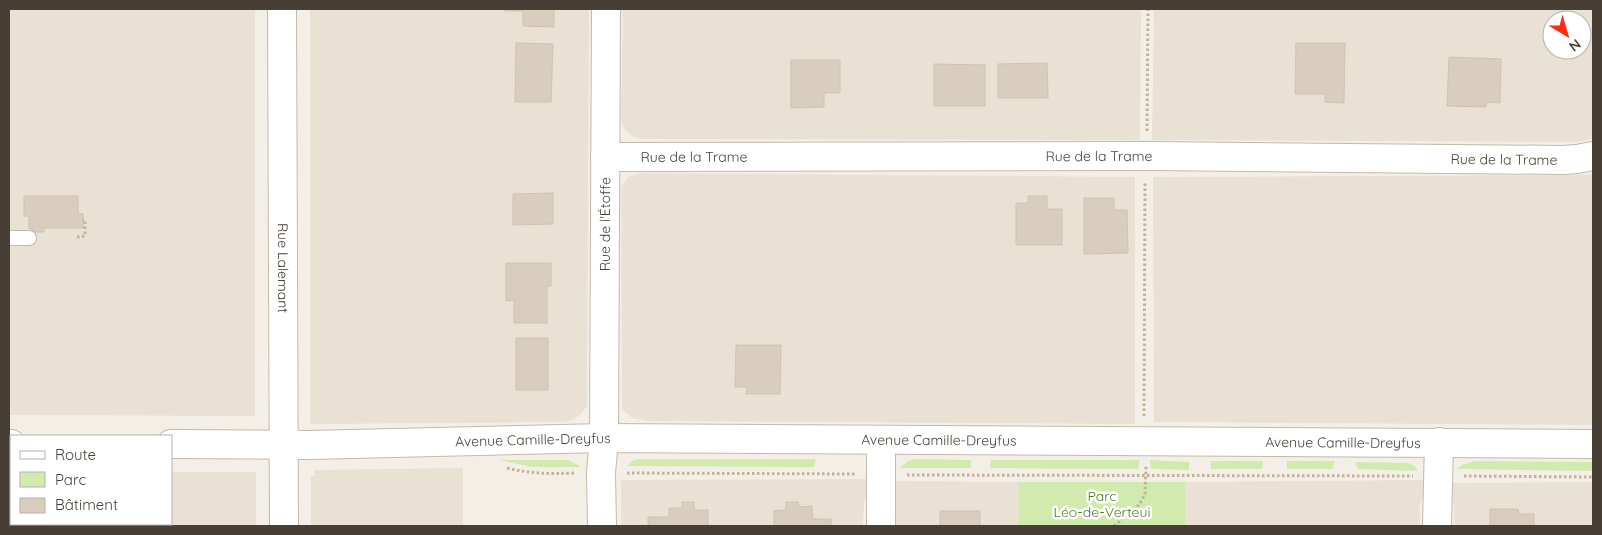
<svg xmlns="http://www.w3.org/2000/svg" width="1602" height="535" viewBox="0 0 1602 535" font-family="Quicksand,sans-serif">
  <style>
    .residential { fill: #e8e1d4; fill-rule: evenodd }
    .green { fill: #d1eaae }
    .building { fill: #d9cdbe; stroke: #d1c2ae }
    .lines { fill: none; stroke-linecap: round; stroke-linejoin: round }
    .service-casing { stroke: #c3b9ac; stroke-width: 16 }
    .minor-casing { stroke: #c3b9ac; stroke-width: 30 }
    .path { stroke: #c2b299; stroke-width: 3; stroke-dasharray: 2.5 2.5; stroke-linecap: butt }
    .service { stroke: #fff; stroke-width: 14 }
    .minor { stroke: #fff; stroke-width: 28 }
    .labels { text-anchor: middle; stroke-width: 5; stroke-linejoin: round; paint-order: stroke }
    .street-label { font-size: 14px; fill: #473f35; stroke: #fff }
    .park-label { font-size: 14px; fill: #4a7b26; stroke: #fff }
  </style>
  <rect width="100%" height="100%" fill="#f4efe6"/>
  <!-- residential -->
  <path class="residential" d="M9 9H255V416L9 415Z
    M310 9H589L587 406 581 414 574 419 565 422 310 424Z
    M623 9H1141L1140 140 640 139 632 136 625 130 621 120Z
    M1154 9H1593V137L1589 140 1571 142 1152 140ZM1552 20H1582V50H1552Z
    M640 173 1135 177V424L647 421 632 418 622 409V400L621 187 628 177Z
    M1593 175V425L1154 422 1153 177Z
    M463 468V526H311V476H315L314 470Z
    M9 471H11V524H171V472H256V526H9Z
    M866 479 869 485 864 502 863 526H621V480Z
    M1422 480 1424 484V492L1419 506 1420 526H1185V482Z
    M894 481 1019 482 1018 526H895Z
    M1593 482V526H1455L1452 483Z"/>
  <!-- green -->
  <path class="green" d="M639 459H816L814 467 627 466 634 460Z
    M915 459 971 460V467L969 468H900L908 461Z
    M499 460H569L581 467H532Z
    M991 460H1140L1138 469 992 468 990 467Z
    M1150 460 1189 462V470L1151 469Z
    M1211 461H1263L1262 469H1211Z
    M1287 461H1335L1332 469H1287Z
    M1475 461 1593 462V471L1457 469 1462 465Z
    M1355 462 1408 463 1415 466 1418 471 1358 469Z
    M1019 482H1185V526H1018Z"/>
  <!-- building -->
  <path class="building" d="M505 9H554V27L523 26V11H505Z
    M516 43 553 44 551 102H515Z
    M1296 43H1345L1344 103 1325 102V94H1295Z
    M1449 57 1501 59 1500 103 1486 102V107L1447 106Z
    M791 60H840V93H824V107L791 108Z
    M1047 63 1048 98H998V64Z
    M934 64 985 65V106H934Z
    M553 193V224L513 225V194Z
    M24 196H78V213L83 214V228H44V232H33V229H29V216H24Z
    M1028 196H1047V209H1062V245H1016V203H1028Z
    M1084 198H1114V210H1127L1128 253 1084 254Z
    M506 263H551V286H547V323H514V300L506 301Z
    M516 338H548V390H516Z
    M736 345H781L780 394H746L747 387H735Z
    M682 502H694V510H708V526H648V517H669V508H682Z
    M786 502H798L799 507 812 506 813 519H831V526H774V511L786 510Z
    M1490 509H1518L1519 514H1534V526H1490Z
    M940 511H980V526H940Z"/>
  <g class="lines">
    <defs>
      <path id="service" d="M9 238H29"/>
      <g id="minor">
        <path id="s1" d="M282 9 284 526"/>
        <path id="s2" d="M605 157 1151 156 1563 160 1577 159 1593 156"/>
        <path d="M9 444H11"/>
        <path id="s3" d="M171 444 309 445 604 438 1593 444"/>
        <path id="s4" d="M602 526 601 473 604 438 606 9"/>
        <path d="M881 526V441"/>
        <path d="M1437 526 1439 442"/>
      </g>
    </defs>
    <!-- service casing -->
    <use href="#service" class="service-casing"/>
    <!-- minor casing -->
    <use href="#minor" class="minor-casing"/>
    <!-- path -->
    <path class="path" d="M1147 131 1148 9
      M77 237 85 236V220H83
      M1144 416 1145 183
      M507 468C532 474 550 474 575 473
      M627 473 855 474
      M907 475 1413 476
      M1464 476 1593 477
      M1114 526 1139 505 1145 494 1146 466"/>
    <!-- service -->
    <use href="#service" class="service"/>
    <!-- minor -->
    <use href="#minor" class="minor"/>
  </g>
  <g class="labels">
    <!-- street labels -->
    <g class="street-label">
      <text dy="5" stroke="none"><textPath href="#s2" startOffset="494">Rue de la Trame</textPath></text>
      <text dy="5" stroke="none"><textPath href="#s2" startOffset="89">Rue de la Trame</textPath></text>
      <text dy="5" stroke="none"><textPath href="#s2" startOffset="899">Rue de la Trame</textPath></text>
      <text dy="5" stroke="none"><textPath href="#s4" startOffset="302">Rue de l'Étoffe</textPath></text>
      <text dy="5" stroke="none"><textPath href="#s1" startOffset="259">Rue Lalemant</textPath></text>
      <text dy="5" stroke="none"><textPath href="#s3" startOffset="362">Avenue Camille-Dreyfus</textPath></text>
      <text dy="5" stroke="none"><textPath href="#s3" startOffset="768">Avenue Camille-Dreyfus</textPath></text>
      <text dy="5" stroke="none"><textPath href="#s3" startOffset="1172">Avenue Camille-Dreyfus</textPath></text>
    </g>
    <!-- park labels -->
    <g class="park-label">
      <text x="1102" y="501">Parc<tspan x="1102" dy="16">Léo-de-Verteui</tspan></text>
    </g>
  </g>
  <!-- border -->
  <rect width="1602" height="535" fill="none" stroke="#473f35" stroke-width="20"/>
  <!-- legend -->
  <rect x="10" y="435" width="162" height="90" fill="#ffffff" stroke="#b5b2ae"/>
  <rect x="20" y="451" width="25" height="8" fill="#ffffff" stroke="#b5b2ae"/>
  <text x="55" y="460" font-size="15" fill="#473f35">Route</text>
  <rect x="20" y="472" width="25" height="15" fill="#d1eaae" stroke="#b5b2ae"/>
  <text x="55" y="485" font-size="15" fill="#473f35">Parc</text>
  <rect x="20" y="498" width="25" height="15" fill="#d9cdbe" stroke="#b5b2ae"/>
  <text x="55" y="510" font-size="15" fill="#473f35">Bâtiment</text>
  <!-- north arrow -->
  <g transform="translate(1567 35) rotate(142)"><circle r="24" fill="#ffffff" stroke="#b5b2ae"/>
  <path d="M0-4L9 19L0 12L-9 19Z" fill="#ff2b12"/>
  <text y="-8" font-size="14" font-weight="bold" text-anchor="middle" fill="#473f35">N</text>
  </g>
</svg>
